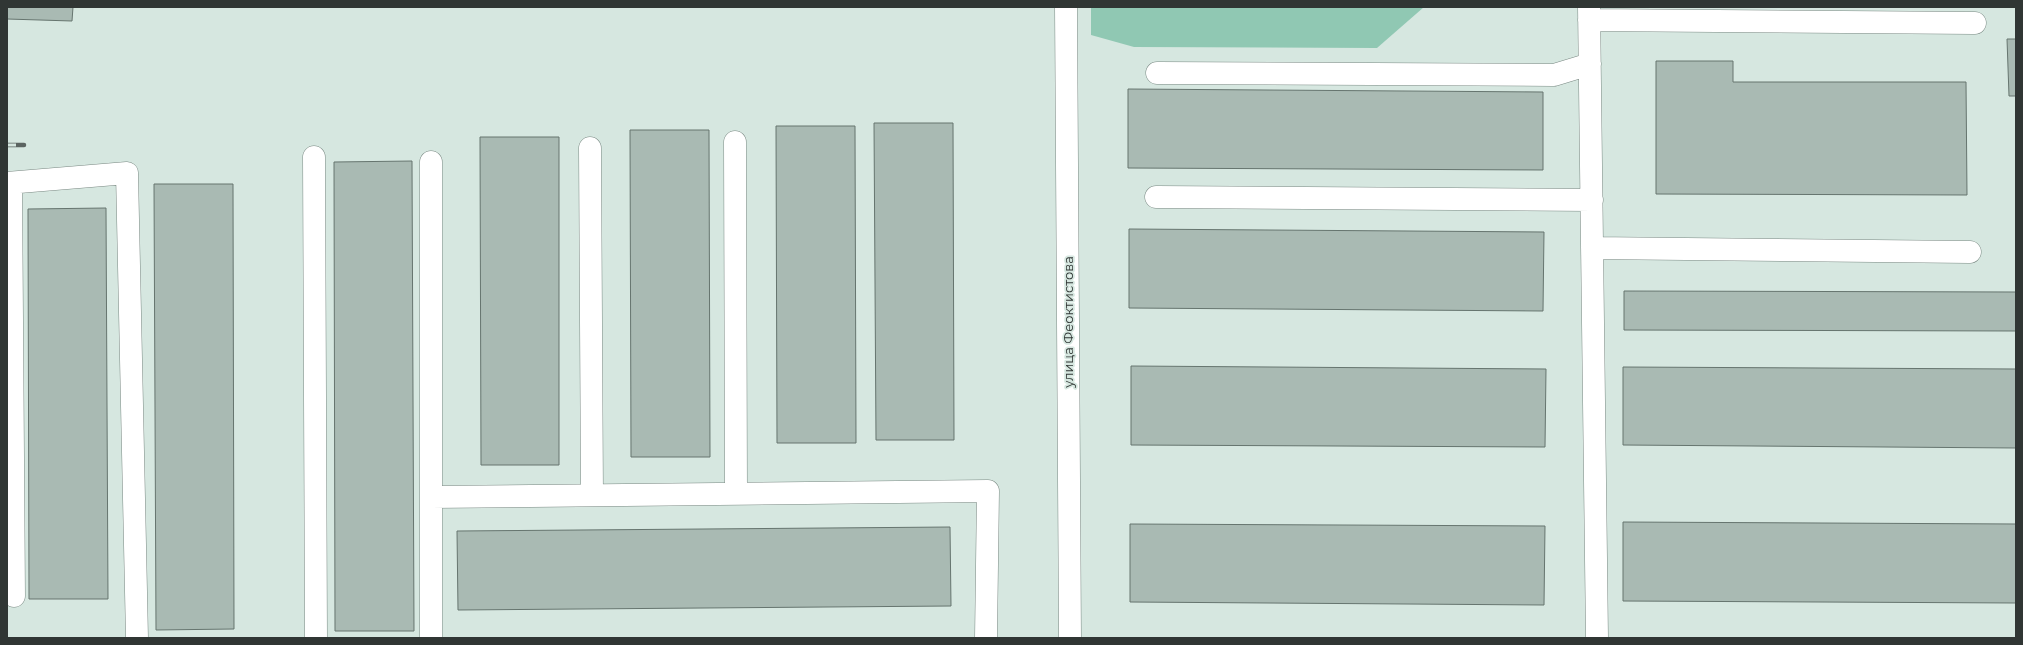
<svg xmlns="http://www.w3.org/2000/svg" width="2023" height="645" viewBox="0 0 2023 645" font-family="Montserrat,sans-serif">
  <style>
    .green { fill: #90c8b3 }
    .building { fill: #a9bab3; stroke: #66756f }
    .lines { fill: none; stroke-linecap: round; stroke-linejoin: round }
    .minor-casing { stroke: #7a8983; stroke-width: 23 }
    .minor { stroke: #fff; stroke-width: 22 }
    .rail-casing { stroke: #5b6461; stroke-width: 4.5 }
    .rail { stroke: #d6e7e0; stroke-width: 3; stroke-dasharray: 9; stroke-linecap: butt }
    .labels { text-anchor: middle; stroke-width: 3.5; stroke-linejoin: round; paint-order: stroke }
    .street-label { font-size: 13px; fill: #303634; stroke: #d6e7e0 }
  </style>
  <rect width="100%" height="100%" fill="#d6e7e0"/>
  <!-- green -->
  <path class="green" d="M1091 7H1424L1377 48 1134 47 1091 35Z"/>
  <!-- building -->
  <path class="building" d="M7 7H73L72 21 7 19Z
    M2007 39H2016V96H2009Z
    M1656 61H1733V82H1966L1967 195 1656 194Z
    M1128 89 1543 92V170L1128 168Z
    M874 123H953L954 440H876Z
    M776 126H855L856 443H777Z
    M630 130H709L710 457H631Z
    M480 137H559V465H481Z
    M412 161 414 631H335L334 162Z
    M154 184H233L234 629 156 630Z
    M106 208 108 599H29L28 209Z
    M1129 229 1544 232 1543 311 1129 308Z
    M1624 291 2016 292V331L1624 330Z
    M1131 366 1546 369 1545 447 1131 445Z
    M1623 367 2016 369V448L1623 445Z
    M1623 522 2016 524V603L1623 601Z
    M1130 524 1545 526 1544 605 1130 602Z
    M950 527 951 606 458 610 457 531Z"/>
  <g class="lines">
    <defs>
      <path id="minor" d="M1066 7 1070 638
        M1589 7 1597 638
        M1589 20 1975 23
        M1157 73 1554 75 1590 64
        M735 142 736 494
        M590 148 592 495
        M314 157 316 638
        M7 183 127 173 137 638
        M11 183 14 596
        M1156 197 1592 200
        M1592 248 1970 252
        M431 497V162
        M431 638V497L988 491 986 638"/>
    </defs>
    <!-- minor casing -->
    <use href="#minor" class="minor-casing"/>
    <!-- minor -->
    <use href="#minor" class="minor"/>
    <defs>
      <path id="rail" d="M7 145H24"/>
    </defs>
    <!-- rail casing -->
    <use href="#rail" class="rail-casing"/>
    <!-- rail -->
    <use href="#rail" class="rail"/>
  </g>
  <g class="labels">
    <!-- street labels -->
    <g class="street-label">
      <text transform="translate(1068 322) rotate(-90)" y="5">улица Феоктистова</text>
    </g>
  </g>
  <!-- border -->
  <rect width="2023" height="645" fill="none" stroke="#303634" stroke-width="16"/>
</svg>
